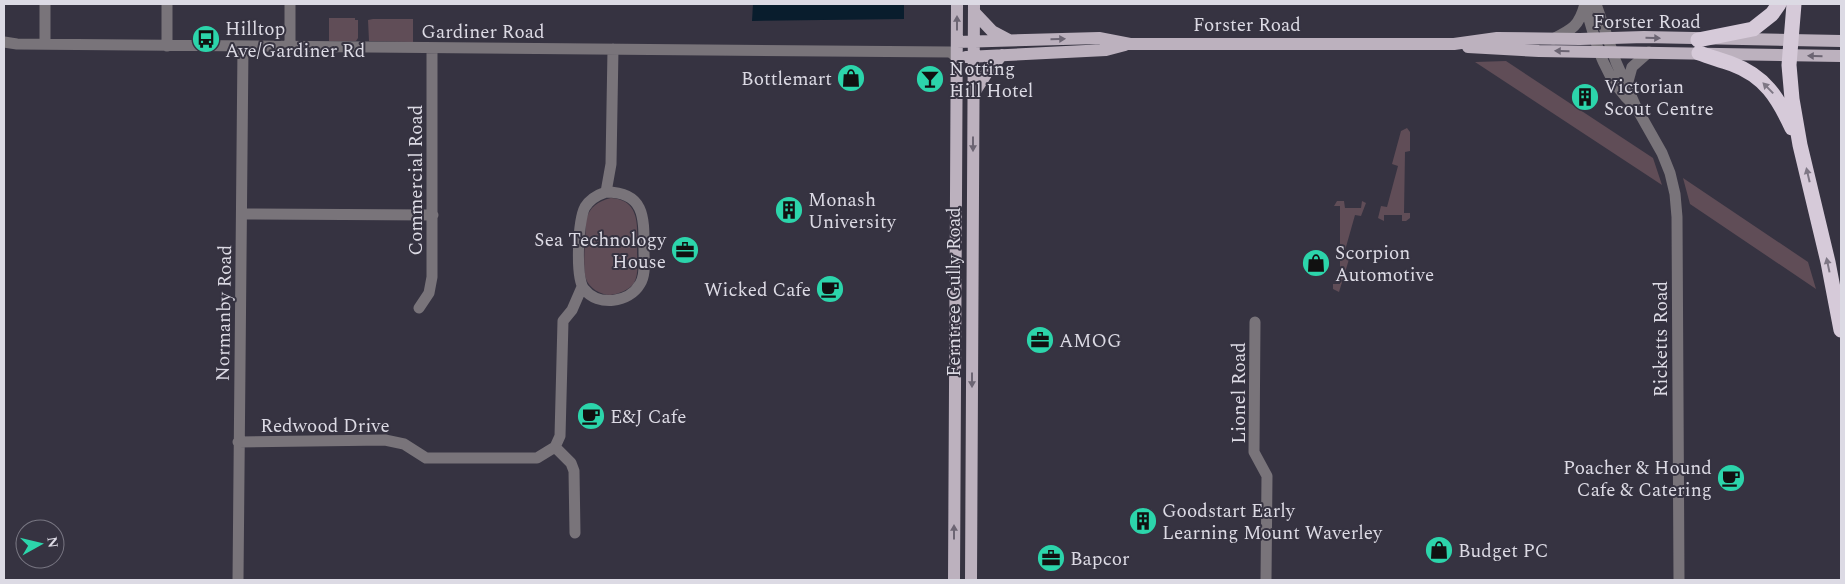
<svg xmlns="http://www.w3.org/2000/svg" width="1845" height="584" viewBox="0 0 1845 584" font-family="Spectral,serif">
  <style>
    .green { fill: #604d57 }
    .water { fill: #091d2d }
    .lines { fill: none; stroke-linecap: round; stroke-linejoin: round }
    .minor { stroke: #79747a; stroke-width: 11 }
    .major { stroke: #bcb1be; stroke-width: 12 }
    .highway { stroke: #d6cad9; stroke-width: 15 }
    .oneway { fill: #6c6573 }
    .oneway2 { fill: #7e7785 }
    .labels { text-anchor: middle; stroke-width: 4; stroke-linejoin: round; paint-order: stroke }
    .street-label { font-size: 19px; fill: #dcdae4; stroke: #363341 }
    .poi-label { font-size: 19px; fill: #dcdae4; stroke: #363341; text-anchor: start }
  </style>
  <rect width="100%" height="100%" fill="#363341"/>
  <!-- green -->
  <path class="green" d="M329 18H355V20H358V38L356 41H329Z
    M373 19H413V42L369 41 368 20Z
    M1506 61 1653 158 1662 185 1475 62Z
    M1407 128 1410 132V151L1405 152 1404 213H1410V218L1406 221H1402V215H1384V221L1378 218 1381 206 1387 207 1398 166 1392 164 1401 131Z
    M1683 178 1808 262 1816 289 1690 204Z
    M611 198C642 200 637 229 637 252 637 262 639 274 634 283 629 290 619 294 610 295 601 295 589 288 586 279 582 266 586 235 586 221 589 207 598 201 611 198Z
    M1337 201H1344L1345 208H1361L1362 201 1366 203 1361 216 1355 215 1344 254 1350 256 1339 292 1333 289V284H1340V206H1334Z"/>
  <!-- water -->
  <path class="water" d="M753 4H904V19L752 21Z"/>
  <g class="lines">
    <!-- minor -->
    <path class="minor" d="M167 4V46
      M1585 4C1595 41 1604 80 1635 106
      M1596 4 1616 62 1636 107 1662 153 1670 173 1675 194 1677 217 1679 580
      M1553 39C1573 29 1579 26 1585 4
      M4 42 17 44 950 52 957 57
      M45 44V4
      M290 47V4
      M1627 85 1632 67 1649 52
      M606 192C646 192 644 219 644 251 644 261 646 275 640 284 629 303 598 307 584 289 575 278 578 220 585 207 590 199 597 195 606 192Z
      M606 192 611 164 613 49
      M242 214 433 215
      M419 308 429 293 432 277V48
      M1255 322 1254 452 1267 476 1266 580
      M238 442 385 440 404 444 426 458H537L555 447
      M575 533 574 471 571 463 555 447 560 436 563 321 572 310 582 287
      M238 580 243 46"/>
    <!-- major -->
    <path class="major" d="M974 12 992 31 1009 40
      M957 42 1099 38 1130 44H1454L1497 38 1580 39 1644 37 1841 41
      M1468 47 1539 51 1841 56
      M966 57 1106 50 1125 45
      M974 93 988 71 1002 55
      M954 580 957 4
      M971 580 974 4"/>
    <!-- highway -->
    <path class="highway" d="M1794 4 1789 65 1792 99 1800 145 1828 262 1841 330
      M1698 40 1753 29 1772 14 1779 4
      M1699 53C1710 57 1721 60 1732 64 1765 76 1778 98 1792 128"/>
  </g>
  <!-- one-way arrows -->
  <defs><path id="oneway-solid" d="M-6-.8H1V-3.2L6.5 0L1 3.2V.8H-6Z" transform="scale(1.25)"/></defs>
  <g class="oneway">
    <use href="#oneway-solid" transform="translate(957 23) rotate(-90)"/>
    <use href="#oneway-solid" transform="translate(1653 38) rotate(2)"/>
    <use href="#oneway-solid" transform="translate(1058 39) rotate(-1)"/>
    <use href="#oneway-solid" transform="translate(1562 51) rotate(-179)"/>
    <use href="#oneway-solid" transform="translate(1815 56) rotate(-179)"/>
    <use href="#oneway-solid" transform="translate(973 144) rotate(90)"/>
    <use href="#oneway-solid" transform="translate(972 380) rotate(90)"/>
    <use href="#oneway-solid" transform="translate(954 532) rotate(-90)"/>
  </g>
  <g class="oneway2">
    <use href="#oneway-solid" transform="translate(1768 88) rotate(-134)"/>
    <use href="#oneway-solid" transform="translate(1808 175) rotate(-103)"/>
    <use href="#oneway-solid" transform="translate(1828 265) rotate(-102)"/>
  </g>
  <!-- icons -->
  <defs>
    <symbol id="bus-disc" viewBox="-11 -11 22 22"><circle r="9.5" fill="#2cd5ab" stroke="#363341"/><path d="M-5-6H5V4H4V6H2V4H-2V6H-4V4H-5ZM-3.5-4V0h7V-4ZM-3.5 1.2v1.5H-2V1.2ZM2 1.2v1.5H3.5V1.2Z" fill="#111"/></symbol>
    <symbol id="shop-disc" viewBox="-11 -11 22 22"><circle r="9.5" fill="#2cd5ab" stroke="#363341"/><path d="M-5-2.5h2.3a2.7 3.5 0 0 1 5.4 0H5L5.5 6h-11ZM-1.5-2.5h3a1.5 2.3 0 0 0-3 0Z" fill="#111"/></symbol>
    <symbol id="bar-disc" viewBox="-11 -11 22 22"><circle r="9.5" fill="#2cd5ab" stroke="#363341"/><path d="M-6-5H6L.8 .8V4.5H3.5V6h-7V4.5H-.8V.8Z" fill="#111"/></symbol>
    <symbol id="building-disc" viewBox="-11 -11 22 22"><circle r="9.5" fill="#2cd5ab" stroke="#363341"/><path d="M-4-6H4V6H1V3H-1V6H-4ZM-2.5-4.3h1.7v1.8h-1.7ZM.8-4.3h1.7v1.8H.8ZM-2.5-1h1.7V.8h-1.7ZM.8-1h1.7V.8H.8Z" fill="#111"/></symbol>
    <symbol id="office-disc" viewBox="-11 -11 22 22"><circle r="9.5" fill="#2cd5ab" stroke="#363341"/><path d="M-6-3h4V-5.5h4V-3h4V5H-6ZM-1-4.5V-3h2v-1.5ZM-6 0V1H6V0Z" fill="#111"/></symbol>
    <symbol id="cafe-disc" viewBox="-11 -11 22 22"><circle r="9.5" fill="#2cd5ab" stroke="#363341"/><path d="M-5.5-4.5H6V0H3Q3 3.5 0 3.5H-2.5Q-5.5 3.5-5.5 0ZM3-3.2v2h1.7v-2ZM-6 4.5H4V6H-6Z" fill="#111"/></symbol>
  </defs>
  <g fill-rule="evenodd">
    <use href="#bus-disc" x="190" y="23" width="32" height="32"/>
    <use href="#shop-disc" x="835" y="62" width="32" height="32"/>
    <use href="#bar-disc" x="914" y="63" width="32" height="32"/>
    <use href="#building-disc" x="1569" y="81" width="32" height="32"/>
    <use href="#building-disc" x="773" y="194" width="32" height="32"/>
    <use href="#office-disc" x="669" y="234" width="32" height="32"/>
    <use href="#shop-disc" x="1300" y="247" width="32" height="32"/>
    <use href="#cafe-disc" x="814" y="273" width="32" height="32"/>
    <use href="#office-disc" x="1024" y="324" width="32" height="32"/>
    <use href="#cafe-disc" x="575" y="400" width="32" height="32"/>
    <use href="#cafe-disc" x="1715" y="462" width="32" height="32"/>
    <use href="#building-disc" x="1127" y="505" width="32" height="32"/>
    <use href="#shop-disc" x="1423" y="534" width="32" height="32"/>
    <use href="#office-disc" x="1035" y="542" width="32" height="32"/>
  </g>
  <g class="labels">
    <!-- street labels -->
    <g class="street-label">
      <text x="1647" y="28">Forster Road</text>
      <text x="1247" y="31">Forster Road</text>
      <text x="483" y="38">Gardiner Road</text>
      <text transform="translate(415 180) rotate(-90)" y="7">Commercial Road</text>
      <text transform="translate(953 292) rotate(-90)" y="7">Ferntree Gully Road</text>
      <text transform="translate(223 313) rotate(-89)" y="7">Normanby Road</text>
      <text transform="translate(1660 339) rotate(-90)" y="7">Ricketts Road</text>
      <text transform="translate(1238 393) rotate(-90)" y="7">Lionel Road</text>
      <text x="325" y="432">Redwood Drive</text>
    </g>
    <!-- poi labels -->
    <g class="poi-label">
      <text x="225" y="35">Hilltop<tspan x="225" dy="22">Ave/Gardiner Rd</tspan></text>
      <text x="949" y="75">Notting<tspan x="949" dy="22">Hill Hotel</tspan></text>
      <text x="832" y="85" text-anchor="end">Bottlemart</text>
      <text x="1604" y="93">Victorian<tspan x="1604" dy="22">Scout Centre</tspan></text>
      <text x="808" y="206">Monash<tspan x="808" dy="22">University</tspan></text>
      <text x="666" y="246" text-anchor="end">Sea Technology<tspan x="666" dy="22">House</tspan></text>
      <text x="1335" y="259">Scorpion<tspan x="1335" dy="22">Automotive</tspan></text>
      <text x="811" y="296" text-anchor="end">Wicked Cafe</text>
      <text x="1059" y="347">AMOG</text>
      <text x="610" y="423">E&amp;J Cafe</text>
      <text x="1712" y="474" text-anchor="end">Poacher &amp; Hound<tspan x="1712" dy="22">Cafe &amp; Catering</tspan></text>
      <text x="1162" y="517">Goodstart Early<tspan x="1162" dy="22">Learning Mount Waverley</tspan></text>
      <text x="1458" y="557">Budget PC</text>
      <text x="1070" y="565">Bapcor</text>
    </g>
  </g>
  <!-- border -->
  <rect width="1845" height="584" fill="none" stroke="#dcdae4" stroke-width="10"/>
  <!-- north arrow -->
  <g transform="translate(40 544) rotate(82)"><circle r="24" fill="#363341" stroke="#787682"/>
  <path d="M0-4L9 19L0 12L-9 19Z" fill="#2cd5ab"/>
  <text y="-8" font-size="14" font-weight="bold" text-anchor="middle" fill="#dcdae4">N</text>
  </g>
</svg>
